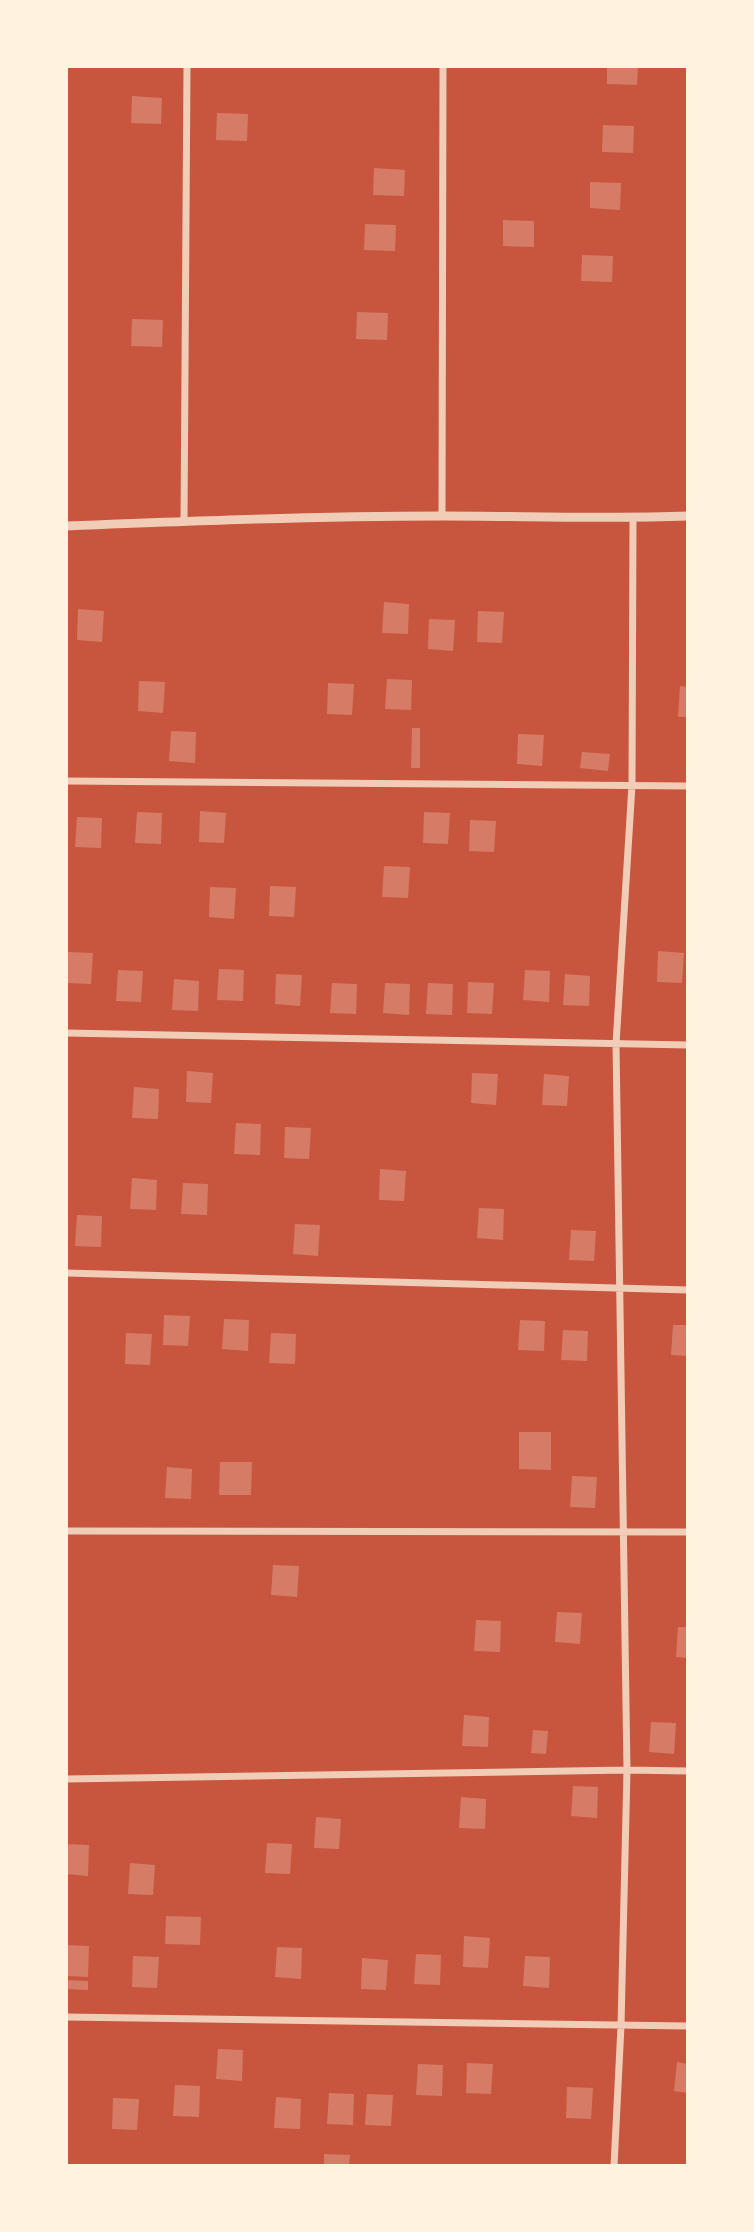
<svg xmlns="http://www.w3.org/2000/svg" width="754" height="2232" viewBox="0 0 754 2232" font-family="'PT Sans Narrow',sans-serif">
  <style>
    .building { fill: #d67c66 }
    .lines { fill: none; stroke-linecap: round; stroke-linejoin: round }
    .minor { stroke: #f1ccb7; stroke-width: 7 }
    .tertiary { stroke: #f1ccb7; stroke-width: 9 }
  </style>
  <rect width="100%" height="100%" fill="#c8553d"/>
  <!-- building -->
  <path class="building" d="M607 66H638L637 85 607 84Z
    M132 96 162 98 161 124 131 123Z
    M217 113 248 114 247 141 216 140Z
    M603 125 634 126 633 153 602 152Z
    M374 168 405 170 404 196 373 195Z
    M590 182 621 183 620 210 590 208Z
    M503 220 534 221V247L503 246Z
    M365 224 396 225 395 251 364 250Z
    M582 255 613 256 612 282 581 281Z
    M357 312 388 313 387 340 356 339Z
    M132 319 163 320 162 347 131 346Z
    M384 602 409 604 408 634 382 633Z
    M78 609 104 611 102 642 77 640Z
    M478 611 504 612 502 643 477 642Z
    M429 619 455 620 453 651 428 649Z
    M387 679 412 680 411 710 385 709Z
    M139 681 165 682 163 713 138 711Z
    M328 683 354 684 352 715 327 714Z
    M680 686 688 687V717H678Z
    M412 728H420V768H411Z
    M171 731 196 732 195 763 169 761Z
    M518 734 544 735 542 766 517 764Z
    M582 752 610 754 608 771 580 768Z
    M200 811 226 813 224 843 199 842Z
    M137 812 162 813 161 844 135 843Z
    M424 812 450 813 448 844 423 843Z
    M77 817 102 818 101 848 75 847Z
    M470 820 496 821 494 852 469 851Z
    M384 866 410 867 408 898 382 897Z
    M270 886 296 887 294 917 269 916Z
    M210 887 236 888 234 919 209 917Z
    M658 951 684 953 682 983 657 982Z
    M67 952 93 953 91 984 66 983Z
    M219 969 244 970 243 1001 217 1000Z
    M118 970 143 971 141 1002 116 1001Z
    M525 970 550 971 549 1002 523 1000Z
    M276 974 302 975 300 1006 275 1004Z
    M565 974 590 976 589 1006 563 1005Z
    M174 979 199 981 198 1011 172 1010Z
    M468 982 494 983 492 1014 467 1013Z
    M332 983 357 984 356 1014 330 1013Z
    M385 983 410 984 409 1015 383 1013Z
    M428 983 453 984 452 1015 426 1014Z
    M187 1071 213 1073 211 1103 186 1102Z
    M472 1073 498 1074 496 1105 471 1103Z
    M544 1074 569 1076 567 1106 542 1105Z
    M134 1087 159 1089 158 1119 132 1118Z
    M236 1123 261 1124 260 1155 234 1154Z
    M285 1127 311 1128 309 1159 284 1158Z
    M380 1169 406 1171 404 1201 379 1200Z
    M132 1178 157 1180 156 1210 130 1209Z
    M183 1183 208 1184 207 1215 181 1214Z
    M479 1208 504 1209 503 1240 477 1238Z
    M77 1215 102 1216 101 1247 75 1246Z
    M295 1224 320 1225 318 1256 293 1254Z
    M571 1230 596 1231 594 1261 569 1260Z
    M164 1315 190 1316 188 1346 163 1345Z
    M224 1319 249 1320 248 1351 222 1349Z
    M520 1320 545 1321 544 1351 518 1350Z
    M673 1325H688V1356L671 1355Z
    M563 1330 588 1331 587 1361 561 1360Z
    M126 1333 152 1334 150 1365 125 1364Z
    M271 1333 296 1334 295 1364 269 1363Z
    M519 1432H551V1470L519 1469Z
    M220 1462H252L251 1495H219Z
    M167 1467 192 1469 191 1499 165 1498Z
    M572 1476 597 1477 595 1508 570 1507Z
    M273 1565 299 1566 297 1597 271 1595Z
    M557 1612 582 1613 580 1644 555 1642Z
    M476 1620 501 1621 500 1652 474 1651Z
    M678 1627H688V1658L676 1657Z
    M464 1715 489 1717 488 1747 462 1746Z
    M651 1722 676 1723 674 1754 649 1752Z
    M533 1730 548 1731 546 1754 531 1753Z
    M573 1786 598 1787 597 1818 571 1816Z
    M461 1797 486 1799 485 1829 459 1828Z
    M316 1817 341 1819 339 1849 314 1848Z
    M267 1843 292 1844 290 1874 265 1873Z
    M66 1844 89 1845 88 1876 66 1874Z
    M130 1863 155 1865 153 1895 128 1894Z
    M166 1916 201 1917 200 1945 165 1944Z
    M464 1936 490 1938 488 1968 463 1967Z
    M66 1945 89 1946 88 1977 66 1976Z
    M277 1947 302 1948 301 1979 275 1977Z
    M416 1954 441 1955 440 1985 414 1984Z
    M133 1956 159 1957 157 1988 132 1987Z
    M525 1956 550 1957 549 1988 523 1986Z
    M362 1958 388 1960 386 1990 361 1989Z
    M66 1980 88 1981V1990L66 1989Z
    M218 2049 243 2050 242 2081 216 2079Z
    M677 2062 688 2064V2093L674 2091Z
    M467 2063 493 2064 491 2094 466 2093Z
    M418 2064 443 2065 442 2096 416 2095Z
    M175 2085 200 2086 199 2117 173 2116Z
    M567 2087 593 2088 591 2119 566 2118Z
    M329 2093 354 2094 353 2125 327 2124Z
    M367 2094 393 2095 391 2126 365 2125Z
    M276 2097 301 2099 300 2129 274 2128Z
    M113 2098 139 2099 137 2130 112 2129Z
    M324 2154 350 2155 349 2166H324Z"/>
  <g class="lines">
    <!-- minor -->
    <path class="minor" d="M442 516 443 66
      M184 521 187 66
      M66 781 688 786
      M66 1033 688 1045
      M66 1273 688 1290
      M66 1531 688 1532
      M66 1779 627 1770 688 1771
      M66 2017 688 2026
      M614 2166 621 2026 627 1770 616 1044 632 785 633 518"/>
    <!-- tertiary -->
    <path class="tertiary" d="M66 526C192 521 318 516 443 516 525 516 606 519 688 516"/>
  </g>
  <!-- border -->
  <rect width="754" height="2232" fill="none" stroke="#fff3e0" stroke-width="136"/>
</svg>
